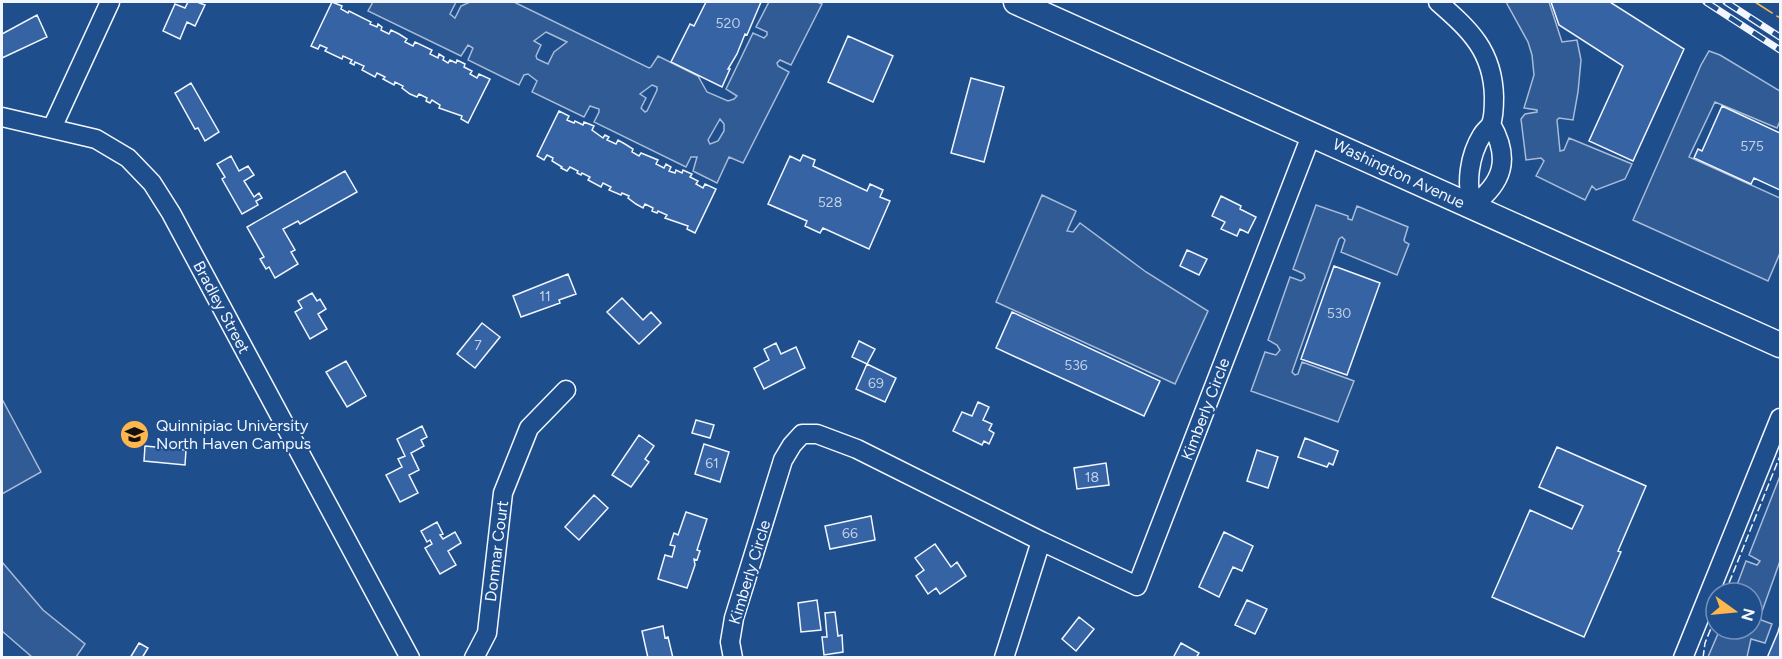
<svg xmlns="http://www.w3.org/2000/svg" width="1782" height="659" viewBox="0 0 1782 659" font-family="Figtree,sans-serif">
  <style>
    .built { fill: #305b95; stroke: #a8bbd7; stroke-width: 1.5; fill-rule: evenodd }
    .building { fill: #3563a3; stroke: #f2f6ff; stroke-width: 1.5 }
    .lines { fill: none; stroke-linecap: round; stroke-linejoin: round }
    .minor-casing { stroke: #f2f6ff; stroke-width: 21 }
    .major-casing { stroke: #f2f6ff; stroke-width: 27 }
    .minor { stroke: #1f4e8c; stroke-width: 18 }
    .major { stroke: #1f4e8c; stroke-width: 24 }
    .rail-casing { stroke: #f2f6ff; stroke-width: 7 }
    .rail { stroke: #1f4e8c; stroke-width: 4.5; stroke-dasharray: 14; stroke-linecap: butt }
    .fence { stroke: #f2f6ff; stroke-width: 1.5; stroke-dasharray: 8 3; stroke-linecap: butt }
    .power { stroke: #ffb74d; stroke-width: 1.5; stroke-dasharray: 21 4.5 3 4.5; stroke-linecap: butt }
    .labels { text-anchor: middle; stroke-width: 4.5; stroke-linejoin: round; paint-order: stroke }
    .number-label { font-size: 14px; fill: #c3d1e8 }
    .street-label { font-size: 16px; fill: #f2f6ff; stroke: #1f4e8c }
    .poi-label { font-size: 16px; fill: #f2f6ff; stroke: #1f4e8c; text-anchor: start }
  </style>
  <rect width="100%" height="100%" fill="#1f4e8c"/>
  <!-- built -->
  <path class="built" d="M373 2H456L450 14 455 18 461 6 470 2H514L649 68 651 67 658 56 698 76 707 92 728 101 734 99 737 96 726 89 753 33 764 38 767 35V32L756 27 769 2H817L822 4 791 65 780 60 777 63 778 66 789 72 743 163 729 157 717 183 693 171 697 157H691L686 167 594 122 599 112V109L590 106 584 117 532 92 537 81 528 74 524 75 519 85 468 60 473 48 468 45 461 56 368 11ZM546 32 567 42 554 52 548 64 537 59 536 56 541 45 534 41ZM652 85 657 87V90L647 111 645 112 641 108 646 98 640 94ZM720 119 724 124V131L718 141 710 144 708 140Z
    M1506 2H1549L1562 42 1577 40 1581 60 1578 92 1573 120 1559 118 1557 120 1560 151 1564 150 1569 138 1632 164 1625 179 1596 190 1592 186 1585 200 1536 176 1544 161 1541 158 1526 160 1521 119 1525 114 1537 112V110L1524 108 1534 75 1532 55 1528 42Z
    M1709 51 1720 55 1780 91V121L1777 128 1715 102 1689 157 1780 198V253L1768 281 1633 220 1701 65Z
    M1042 195 1076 211 1067 231 1073 232 1080 223 1146 272 1208 311 1175 384 996 302Z
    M1316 205 1348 216V219L1352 220 1357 206 1408 227 1404 240 1405 242 1409 244 1397 275 1341 252 1345 240 1342 237 1339 239 1292 372 1295 375 1298 374 1302 362 1354 381 1338 422 1251 391 1265 352 1276 355 1280 350 1277 345 1268 340 1290 277 1301 281 1305 278 1304 274 1293 269Z
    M2 399 41 472 2 494Z
    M1780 476V561L1760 617 1761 620 1772 624 1765 643 1751 639 1747 657H1708L1720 629H1752V593H1734L1746 561 1757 565 1760 561 1749 555Z
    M2 562 43 610 85 644 76 657H32L2 631Z"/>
  <!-- building -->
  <path class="building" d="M188 2H197L205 5 195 26 187 22 180 39 163 31 175 4 185 8Z
    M332 2 342 6 341 9 348 13 349 11 371 22 370 24 377 27 378 24 382 27 381 30 389 34 391 30 399 34 407 39 405 42 413 46 415 42 432 50 430 54 438 58 439 54 444 57 443 60 448 63 450 60 456 63 457 60 465 64 464 67 472 71 470 74 477 78 479 74 490 79 468 123 461 119 462 116 439 108 440 105 432 100 430 103 426 101 427 98 419 94 417 97 410 94 402 88 403 86 395 82 394 85 383 79 385 77 377 73 375 77 362 70 364 66 355 62 354 65 350 63 352 60 343 56 342 59 325 51 327 48 320 45 318 49 311 46Z
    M706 2H761L747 35 745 34 737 54 728 69H730L722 87 671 62 690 24 694 26Z
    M1551 2H1610L1684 49 1633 161 1589 141 1623 66 1559 25Z
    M37 15 47 37 2 58V34Z
    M848 36 893 56 873 102 828 82Z
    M971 78 1004 87 984 162 951 153Z
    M191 83 219 132 205 141 198 128 195 129 175 93Z
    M1722 106 1780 133V190L1754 178 1751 184 1694 158 1698 149 1702 151Z
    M559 111 569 116 567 120 574 123 575 121 583 125 584 122 594 126 592 130 603 138 605 135 609 137 607 140 616 144 618 140 625 144 633 149 632 152 639 156 641 153 658 160 656 164 664 168 666 164 671 167 669 171 675 173 676 170 682 173 683 170 692 174 690 177 698 181 696 184 703 188 705 184 716 189 695 233 687 229 688 226 665 218 667 215 658 211 657 213 652 211 653 208 645 204 643 208 636 204 628 198 629 196 622 193 621 195 609 190 611 187 603 183 601 187 588 180 590 177 582 173 581 175 577 173 578 171 570 167 567 171 561 168 562 167 552 161 553 158 547 155 544 160 537 156Z
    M803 155 815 160 813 166 867 191 870 184 883 190 880 197 890 201 869 249 823 228 820 233 805 226 807 221 768 204 790 156 800 161Z
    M231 156 239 171 248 166 254 175 244 181 254 197 259 193 262 198 256 201 258 205 242 214 222 179 225 177 217 164Z
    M345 171 357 192 300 224 298 221 283 229 295 250 291 252 298 264 275 278 269 267 266 269 260 259 264 257 247 227Z
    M1221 196 1241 206 1240 209 1256 217 1248 233 1240 229 1237 236 1221 229 1225 222 1212 216Z
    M1187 250 1207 259 1199 275 1180 266Z
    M1334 266 1380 283 1347 375 1301 359Z
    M568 274 576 294 559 300 560 303 521 317 513 296Z
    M312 293 317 301 320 299 326 309 318 314 327 329 310 339 295 312 302 308 298 301Z
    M622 298 643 320 651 312 661 323 639 344 607 312Z
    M1012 312 1160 381 1144 416 996 348Z
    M482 323 500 337 475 368 457 354Z
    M859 341 875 349 867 364 852 357Z
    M776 343 781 354 796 347 805 368 764 389 754 368 769 360 764 349Z
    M346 361 366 396 347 407 326 372Z
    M867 364 896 378 885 402 856 389Z
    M978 402 989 407 983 420 992 424 989 430 994 433 989 444 984 441 982 445 953 431 962 412 972 416Z
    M696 420 714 425 710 438 692 433Z
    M422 426 427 437 421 440 424 446 411 453 419 470 409 475 418 493 400 502 386 475 402 467 398 459 405 456 397 439Z
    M639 435 654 446 645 459 649 462 631 487 612 475Z
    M1305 438 1338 451 1333 465 1329 463 1327 467 1298 457Z
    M704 444 729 452 720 482 695 474Z
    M145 446 186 450 185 465 144 461Z
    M1557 447 1646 486 1618 551 1621 552 1584 637 1492 597 1530 510 1572 529 1583 506 1539 487Z
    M1257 450 1278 457 1268 488 1247 481Z
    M1106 463 1109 485 1077 489 1074 468Z
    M594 495 608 508 579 540 565 527Z
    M686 512 707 519 697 550 700 551 697 560 694 559 695 565 687 588 658 579 665 555 672 557 675 546 670 545 674 533 678 535Z
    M871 516 875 540 830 549 825 526Z
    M437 522 443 534 440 535 443 539 455 532 461 543 448 551 456 565 440 574 425 548 432 544 430 540 427 542 421 531Z
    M1224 532 1253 546 1242 571 1233 567 1219 597 1199 587Z
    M935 544 951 567 957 562 966 576 940 594 936 588 928 594 916 576 924 570 915 558Z
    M817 600 821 630 801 632 798 603Z
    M1247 600 1267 609 1255 634 1235 625Z
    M835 612 838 636 842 635 843 652 824 655 822 637H827L825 613Z
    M1079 617 1094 629 1076 651 1062 639Z
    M1780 625V658H1767L1778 632Z
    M663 626 665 638 668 637 673 658H648L642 631Z
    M139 643 148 648 142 658H130Z
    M1181 643 1199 653 1196 658H1173Z"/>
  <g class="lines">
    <defs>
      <path id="minor" d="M1438 2C1470 30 1493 51 1494 97 1494 105 1494 117 1491 124 1489 128 1484 131 1482 135 1469 156 1466 183 1472 206 1503 183 1511 159 1491 124
        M2 117 96 139 128 158 152 183 171 213 410 658
        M52 128 110 2
        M1041 541 1137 586 1312 133
        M474 658 487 633 503 493 529 428 566 390
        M733 658 730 642 734 618 783 460 792 445 802 434H817L857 449 1041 541 1004 658
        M1683 658 1780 418"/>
      <path id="major" d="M1016 2 1780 345"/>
    </defs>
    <!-- minor casing -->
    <use href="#minor" class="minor-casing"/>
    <!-- major casing -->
    <use href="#major" class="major-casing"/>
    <!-- minor -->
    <use href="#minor" class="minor"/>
    <!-- major -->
    <use href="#major" class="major"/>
    <defs>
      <path id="rail" d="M1706 2 1780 50
        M1726 2 1780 37"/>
    </defs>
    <!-- rail casing -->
    <use href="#rail" class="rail-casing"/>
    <!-- rail -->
    <use href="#rail" class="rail"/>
    <!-- fence -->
    <path class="fence" d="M1725 593 1780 456
      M1703 658 1705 643 1716 616"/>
    <!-- power -->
    <path class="power" d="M1755 2 1780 18"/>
  </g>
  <!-- icons -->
  <defs>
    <symbol id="university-disc" viewBox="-11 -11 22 22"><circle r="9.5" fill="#ffb74d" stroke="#1f4e8c"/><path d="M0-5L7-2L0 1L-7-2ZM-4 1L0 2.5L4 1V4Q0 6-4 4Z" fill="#111"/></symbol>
  </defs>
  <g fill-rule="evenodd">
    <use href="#university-disc" x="118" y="418" width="33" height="33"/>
  </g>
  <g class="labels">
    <!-- number labels -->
    <g class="number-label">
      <text x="728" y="28">520</text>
      <text x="1752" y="151">575</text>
      <text x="830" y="207">528</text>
      <text x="545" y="301">11</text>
      <text x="1339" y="318">530</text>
      <text x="478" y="350">7</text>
      <text x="1076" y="370">536</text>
      <text x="876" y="388">69</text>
      <text x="712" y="468">61</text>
      <text x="1092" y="482">18</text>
      <text x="850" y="538">66</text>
    </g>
    <!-- street labels -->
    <g class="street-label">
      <text transform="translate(1399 173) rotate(25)" y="6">Washington Avenue</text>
      <text transform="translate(222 307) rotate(62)" y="6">Bradley Street</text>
      <text transform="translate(1205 409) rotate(-69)" y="6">Kimberly Circle</text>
      <text transform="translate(496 551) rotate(-83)" y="6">Donmar Court</text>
      <text transform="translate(749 572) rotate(-73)" y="6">Kimberly Circle</text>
    </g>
    <!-- poi labels -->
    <g class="poi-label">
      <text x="156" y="431">Quinnipiac University<tspan x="156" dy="18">North Haven Campus</tspan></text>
    </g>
  </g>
  <!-- border -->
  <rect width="1782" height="659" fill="none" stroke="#f2f6ff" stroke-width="6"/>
  <!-- north arrow -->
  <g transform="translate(1734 611) rotate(105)"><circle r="28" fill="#1f4e8c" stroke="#7391ba" stroke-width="1.5"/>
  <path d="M0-4.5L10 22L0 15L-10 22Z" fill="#ffb74d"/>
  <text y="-9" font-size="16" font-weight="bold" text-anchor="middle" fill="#f2f6ff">N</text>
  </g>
</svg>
